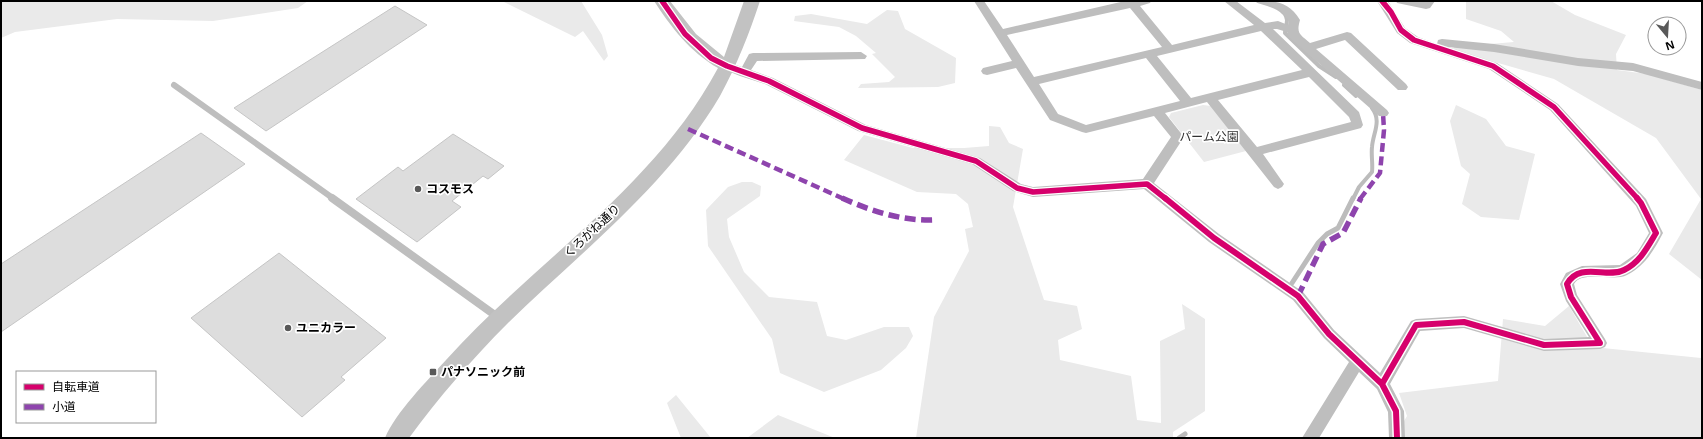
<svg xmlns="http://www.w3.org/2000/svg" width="1703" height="439" viewBox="0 0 1703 439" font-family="'Open Sans','Noto Sans JP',sans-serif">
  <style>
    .green { fill: #eaeaea }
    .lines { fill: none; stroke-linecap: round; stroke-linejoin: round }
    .stream-far1 { stroke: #bcbcbc; stroke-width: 4 }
    .stream { stroke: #bcbcbc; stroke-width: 5 }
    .building { fill: #ddd; stroke: #c5c5c5 }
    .lane-far1 { stroke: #bebebe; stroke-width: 6 }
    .lane { stroke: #bebebe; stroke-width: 8 }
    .street { fill: #bebebe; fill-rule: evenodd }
    .secondary { fill: #c2c2c2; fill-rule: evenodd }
    .quiet-far1 { stroke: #8e44ad; stroke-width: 4.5; stroke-dasharray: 9 4.5; stroke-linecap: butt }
    .quiet { stroke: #8e44ad; stroke-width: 5.5; stroke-dasharray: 11 5.5; stroke-linecap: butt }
    .cycleway-far1-casing { stroke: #fff; stroke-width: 8 }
    .cycleway-casing { stroke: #fff; stroke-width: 9 }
    .cycleway-far1 { stroke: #d6006c; stroke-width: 5.5 }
    .cycleway { stroke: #d6006c; stroke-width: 6 }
    .poi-dot { fill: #595959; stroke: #fff; stroke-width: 1.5 }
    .labels { text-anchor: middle; stroke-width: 3.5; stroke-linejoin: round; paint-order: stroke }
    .park-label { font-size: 12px; fill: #303030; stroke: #fff }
    .poi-label { font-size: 12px; font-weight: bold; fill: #000; stroke: #fff; text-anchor: start }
    .street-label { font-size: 12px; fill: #000; stroke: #fff }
  </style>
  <rect width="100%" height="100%" fill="#fff"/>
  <!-- green -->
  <path class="green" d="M1 1H308L298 8 213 21 117 19 15 32 1 38Z
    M502 1H581L602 35 608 56 604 61 583 31 575 37Z
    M1466 1H1551L1575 15 1626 35 1616 54 1617 70 1647 74 1702 90V280L1669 254 1701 199 1656 138 1554 79 1453 50 1454 47 1514 42 1501 31 1466 19Z
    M887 10 898 11 905 29 956 58 955 83 938 87 858 88 861 84 889 82 895 77 872 54 876 53 856 36 839 27 794 21 795 16 811 14 867 24Z
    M1203 105 1211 106 1246 151 1204 162 1169 117 1171 113Z
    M1456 105 1486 119 1506 146 1535 154 1519 220 1481 217 1462 204 1470 174 1461 166 1450 121Z
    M989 126 1000 127 1009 143 1023 149 1013 207 1044 300 1077 306 1082 329 1058 340 1060 360 1131 376 1137 420 1161 423 1160 341 1185 329 1182 304 1205 319V411L1173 432V438H916L934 317 969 251 965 229 973 227 968 204 956 194 917 192 844 160 864 135 913 148H964L989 146Z
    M742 182H752L761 186 760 196 727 219 729 237 744 272 769 297 817 302 827 336 846 340 884 327H909L913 336 906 348 881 370 824 392 780 373 772 339 708 246 706 210 728 187Z
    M1569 306 1593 347 1701 358 1702 337V438H1394L1407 416 1399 393 1498 381 1503 319 1545 326Z
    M676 395 711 438H681L667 403Z
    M778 415 835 438H747Z"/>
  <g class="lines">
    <!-- stream-far1 -->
    <path class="stream-far1" d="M1258 1C1267 4 1286 8 1287 20 1287 25 1285 28 1285 33L1319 66 1336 77
      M1344 85 1356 96
      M1353 199 1359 187 1372 172C1373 164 1371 155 1372 147 1373 133 1382 121 1372 108"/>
    <!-- stream -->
    <path class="stream" d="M1292 283 1318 243 1327 234 1338 228 1353 198
      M1179 438 1185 434"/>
  </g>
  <!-- building -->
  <path class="building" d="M395 6 427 25 266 131 234 108Z
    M201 133 245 164 1 332V264Z
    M453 134 504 166 488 179 483 176 452 201 461 207 417 242 356 199 398 167 403 171Z
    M279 253 386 338 341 377 345 380 302 417 191 318Z"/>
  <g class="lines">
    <!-- lane-far1 -->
    <path class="lane-far1" d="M174 85 334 199"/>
    <!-- lane -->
    <path class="lane" d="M332 198 499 318"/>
    <!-- street -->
    <path class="street" d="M974 1H984L1003 29 1125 1H1151L1150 3 1140 6 1172 45 1254 25 1224 1H1236L1265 23 1278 21 1288 25 1289 21 1280 10 1263 1C1280 1 1291 5 1300 20 1296 34 1300 34 1310 43L1347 32 1351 33 1406 84 1408 87 1406 90H1398L1345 40 1316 49 1387 110 1389 113 1387 116H1379L1290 38 1287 32 1277 29H1273L1359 112 1363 125 1361 128 1263 154 1284 184 1282 187 1278 189 1274 187 1207 102 1165 113 1184 137 1154 183 1219 234 1303 292 1334 330 1380 373 1411 321 1416 319 1464 316 1544 339 1589 337 1566 301 1560 284 1566 273 1582 266 1620 265 1637 253 1649 233 1636 206 1550 110 1489 69 1410 43 1397 33 1377 1H1388L1405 28 1418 37 1437 44 1438 40 1442 39 1494 44 1578 58 1633 63 1702 82V90L1633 71 1578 66 1494 52 1448 47 1497 63 1558 104 1646 199 1663 233C1654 250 1645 266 1627 275 1614 282 1582 270 1574 284L1577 295 1605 339 1607 343 1605 347 1600 349 1544 351 1464 328 1420 331 1390 384 1404 411 1405 438H1389L1388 412 1377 389 1359 372 1319 438H1302L1349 362 1324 338 1293 300 1209 242 1144 189 1033 197 1013 191 972 164 858 131 765 84 740 76 723 69 721 66 727 62 742 67 749 54 753 53 861 52 867 56 865 59 757 61 751 70 773 78 866 125 980 158 1021 184 1033 187 1143 179 1171 137 1154 116 1086 133 1082 132 1050 120 1016 68 987 75 983 74 981 71 983 68 1012 61ZM1130 8 1162 47 1034 77 1007 35ZM1261 31 1302 70 1191 98 1157 56ZM1146 58 1180 101 1086 125 1058 114 1039 84ZM1309 77 1349 117 1351 122 1257 147 1218 100Z
      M1396 1H1435L1430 8 1426 9 1397 3Z"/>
    <!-- secondary -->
    <path class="secondary" d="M654 1H670L696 34 724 57 744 1H760C749 34 737 65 720 96 667 186 582 251 508 323 472 359 439 397 409 438H385C396 412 427 381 446 360 535 261 654 188 718 68 690 52 671 27 654 1Z"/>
    <!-- quiet-far1 -->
    <path class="quiet-far1" d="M688 129 844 199
      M1360 199 1380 173 1384 130 1383 113"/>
    <!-- quiet -->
    <path class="quiet" d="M842 198C871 211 902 221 933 220
      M1298 296 1323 244 1343 233 1361 198"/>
    <defs>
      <path id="cycleway-far1" d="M662 1 685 34 711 58 727 66 769 81 862 128 976 161 1017 188 1033 192 1147 184 1166 199
        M1382 1 1391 12 1401 30 1414 40 1493 66 1554 107 1638 199"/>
      <path id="cycleway" d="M1165 198 1214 238 1298 296 1329 334 1382 384 1396 411 1397 438
        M1382 384 1416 325 1464 322 1544 345 1600 343 1571 297 1567 284C1580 261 1607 279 1624 270 1640 262 1647 248 1656 233L1641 203 1637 198"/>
    </defs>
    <!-- cycleway-far1 casing -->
    <use href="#cycleway-far1" class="cycleway-far1-casing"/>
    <!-- cycleway casing -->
    <use href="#cycleway" class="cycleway-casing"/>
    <!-- cycleway-far1 -->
    <use href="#cycleway-far1" class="cycleway-far1"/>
    <!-- cycleway -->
    <use href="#cycleway" class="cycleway"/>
  </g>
  <!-- markers -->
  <g class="poi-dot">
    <circle cx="418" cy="189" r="4"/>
    <circle cx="288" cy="328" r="4"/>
    <rect x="429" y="368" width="8" height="8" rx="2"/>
  </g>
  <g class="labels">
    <!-- park labels -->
    <g class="park-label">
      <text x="1209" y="141">パーム公園</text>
    </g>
    <!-- poi labels -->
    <g class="poi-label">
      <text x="426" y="193">コスモス</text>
      <text x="296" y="332">ユニカラー</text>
      <text x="441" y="376">パナソニック前</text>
    </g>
    <!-- street labels -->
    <g class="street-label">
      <text transform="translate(592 231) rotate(-43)" y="4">くろがね通り</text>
    </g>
  </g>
  <!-- border -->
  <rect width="1703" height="439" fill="none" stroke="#000000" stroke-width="4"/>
  <!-- legend -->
  <rect x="16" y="371" width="140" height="52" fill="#ffffff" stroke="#999999"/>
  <rect x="24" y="384" width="20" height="6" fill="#d6006c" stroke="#999999"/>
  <text x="52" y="391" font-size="12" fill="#000000">自転車道</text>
  <rect x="24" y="404" width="20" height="6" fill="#8e44ad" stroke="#999999"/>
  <text x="52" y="411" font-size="12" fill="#000000">小道</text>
  <!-- north arrow -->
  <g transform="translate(1667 36) rotate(162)"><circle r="19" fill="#ffffff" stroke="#999999"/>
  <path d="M0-3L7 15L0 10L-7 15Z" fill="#595959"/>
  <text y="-6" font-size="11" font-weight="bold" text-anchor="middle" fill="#000000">N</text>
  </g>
</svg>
